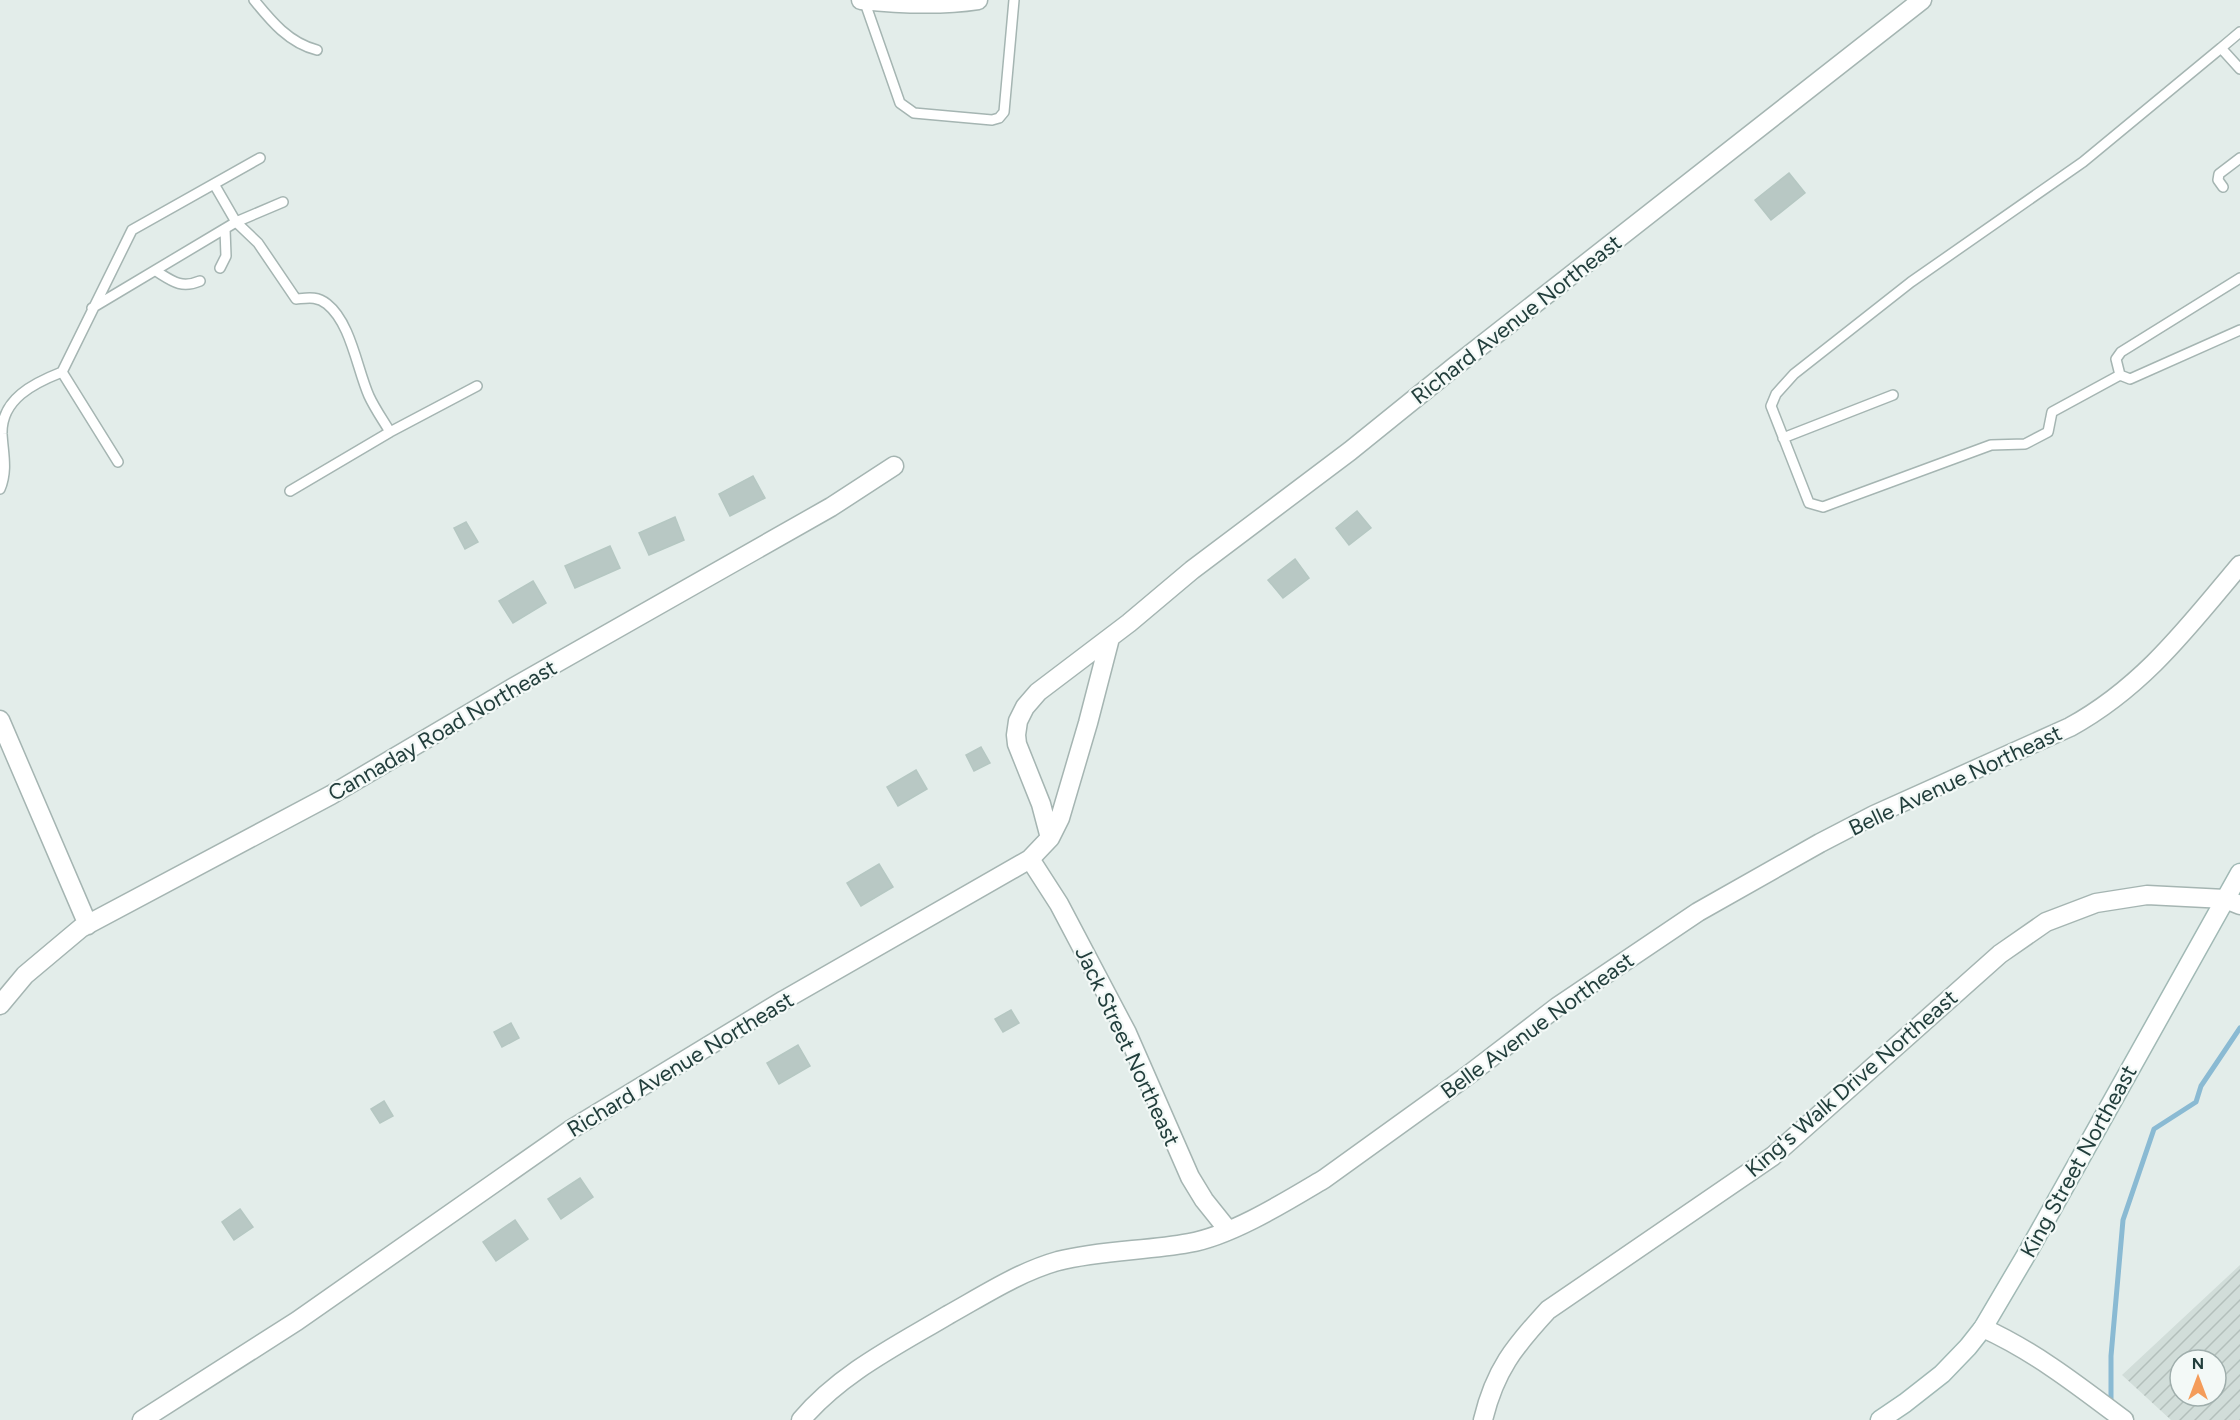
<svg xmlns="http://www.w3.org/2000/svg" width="2240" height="1420" viewBox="0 0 2240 1420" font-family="Figtree,sans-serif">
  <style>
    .industrial { fill: url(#industrial-furrows); fill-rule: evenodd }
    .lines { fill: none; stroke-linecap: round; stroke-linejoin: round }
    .stream { stroke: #8abad3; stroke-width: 5 }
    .building { fill: #b8c8c4; stroke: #b5c7c2; stroke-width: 1.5 }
    .lane-casing { stroke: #a5b5b2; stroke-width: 12 }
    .street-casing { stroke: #a5b5b2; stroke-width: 21 }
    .secondary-casing { stroke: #a1b9b5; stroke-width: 21 }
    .lane { stroke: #fff; stroke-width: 9 }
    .street { stroke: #fff; stroke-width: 18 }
    .secondary { stroke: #fff; stroke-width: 18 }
    .labels { text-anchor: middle; stroke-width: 4.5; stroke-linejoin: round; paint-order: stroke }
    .street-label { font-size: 22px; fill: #223e3c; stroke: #f3f9f7 }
  </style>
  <defs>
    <pattern id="industrial-furrows" width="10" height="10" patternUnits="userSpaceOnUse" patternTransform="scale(1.5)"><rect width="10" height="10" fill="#d1ddd9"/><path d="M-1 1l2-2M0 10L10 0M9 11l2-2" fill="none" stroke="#b3bfbb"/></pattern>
  </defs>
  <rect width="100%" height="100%" fill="#e3edea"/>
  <!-- industrial -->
  <path class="industrial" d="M2240 1265V1420H2171L2122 1375ZM2180 1360H2216V1396H2180Z"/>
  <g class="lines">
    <!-- stream -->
    <path class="stream" d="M2111 1405V1356L2123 1220 2154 1129 2196 1102 2201 1086 2240 1028"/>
  </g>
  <!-- building -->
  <path class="building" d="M1789 173 1805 193 1771 220 1755 200Z
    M753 476 765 498 730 516 719 494Z
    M1357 511 1371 528 1349 545 1336 528Z
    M675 517 684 540 649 555 639 533Z
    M466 522 478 542 465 549 454 528Z
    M610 546 620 568 575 588 565 566Z
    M1295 559 1309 578 1283 598 1268 580Z
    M533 581 546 603 513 623 499 601Z
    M981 747 990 763 974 771 966 755Z
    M916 770 927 789 898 806 887 787Z
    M879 864 893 887 861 906 847 883Z
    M1011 1010 1019 1023 1003 1032 995 1019Z
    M511 1023 519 1038 502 1047 494 1032Z
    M798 1045 810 1066 779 1084 767 1063Z
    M384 1101 393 1116 380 1123 371 1109Z
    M580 1178 593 1197 561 1219 548 1199Z
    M240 1209 253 1227 234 1240 222 1222Z
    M515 1220 528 1239 496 1261 483 1242Z"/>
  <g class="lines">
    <defs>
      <path id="lane" d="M254 0C271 21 289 43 317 50
        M864 0 900 103 914 113 992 120 999 118 1004 112 1014 0
        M2221 48 2240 32
        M214 184 236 222 258 243 296 299C308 298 317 296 327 304 351 323 357 369 369 396 375 409 383 420 390 432L477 386
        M2223 187 2218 180 2219 174 2240 158
        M220 268 226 256 225 229
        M156 271C172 281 181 289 200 281
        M2240 278 2121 352 2116 359 2120 375 2130 379 2240 330
        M92 308 236 222 283 202
        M62 372 118 462
        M2120 375 2052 412 2048 432 2025 444 1991 445 1823 507 1809 503 1771 406 1776 394 1794 374 1911 282 2083 162 2221 48 2240 69
        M1783 438 1893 395
        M0 489C8 470 3 453 2 434 1 399 34 383 62 372L132 230 260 158
        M290 491 390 432"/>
      <path id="street" d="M861 0C900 4 939 6 978 0
        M0 720 88 925
        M1050 838 1041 804 1017 744 1016 735 1018 721 1025 707 1038 692 1129 623 1192 570 1350 451 1454 367 1922 0
        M1030 859 1059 904 1127 1033 1190 1177 1204 1200 1228 1230
        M0 1005 25 975 81 928 331 795 514 687 831 507 894 466
        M1983 1328C2034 1351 2079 1386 2124 1420
        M142 1420 297 1321 570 1130 784 1000 1030 859 1050 838 1060 818 1088 723 1110 638
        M801 1420C841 1373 896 1346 948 1315 984 1295 1019 1272 1058 1261 1101 1250 1146 1251 1189 1243 1231 1236 1287 1201 1324 1179L1467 1076 1557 1007 1698 912 1820 843 1874 815 2070 727C2143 687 2188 627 2240 565
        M1483 1420C1495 1370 1514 1347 1548 1310L1773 1156 2000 954 2046 922 2096 903 2147 895 2225 899 2240 905"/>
      <path id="secondary" d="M1880 1420 1905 1403 1942 1374 1968 1347 1983 1328 2029 1250 2240 873"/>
    </defs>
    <!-- lane casing -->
    <use href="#lane" class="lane-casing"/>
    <!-- street casing -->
    <use href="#street" class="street-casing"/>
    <!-- secondary casing -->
    <use href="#secondary" class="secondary-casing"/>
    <!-- lane -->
    <use href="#lane" class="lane"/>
    <!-- street -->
    <use href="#street" class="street"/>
    <!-- secondary -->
    <use href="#secondary" class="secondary"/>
  </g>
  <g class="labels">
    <!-- street labels -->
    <g class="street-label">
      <text transform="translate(1516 319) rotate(-38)" y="8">Richard Avenue Northeast</text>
      <text transform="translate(442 730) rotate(-30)" y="8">Cannaday Road Northeast</text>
      <text transform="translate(1955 780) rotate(-25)" y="8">Belle Avenue Northeast</text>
      <text transform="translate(1537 1025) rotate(-36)" y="8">Belle Avenue Northeast</text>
      <text transform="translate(1128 1046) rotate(65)" y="8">Jack Street Northeast</text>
      <text transform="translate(680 1064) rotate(-31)" y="8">Richard Avenue Northeast</text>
      <text transform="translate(1851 1083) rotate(-41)" y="8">King's Walk Drive Northeast</text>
      <text transform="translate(2078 1161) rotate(-61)" y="8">King Street Northeast</text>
    </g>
  </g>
  <!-- north arrow -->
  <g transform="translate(2198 1378)"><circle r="28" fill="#f3f9f7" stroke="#9faeac" stroke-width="1.5"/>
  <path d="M0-4.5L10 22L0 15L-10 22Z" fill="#f49c5a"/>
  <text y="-9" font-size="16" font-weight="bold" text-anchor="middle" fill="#223e3c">N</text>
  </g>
</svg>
